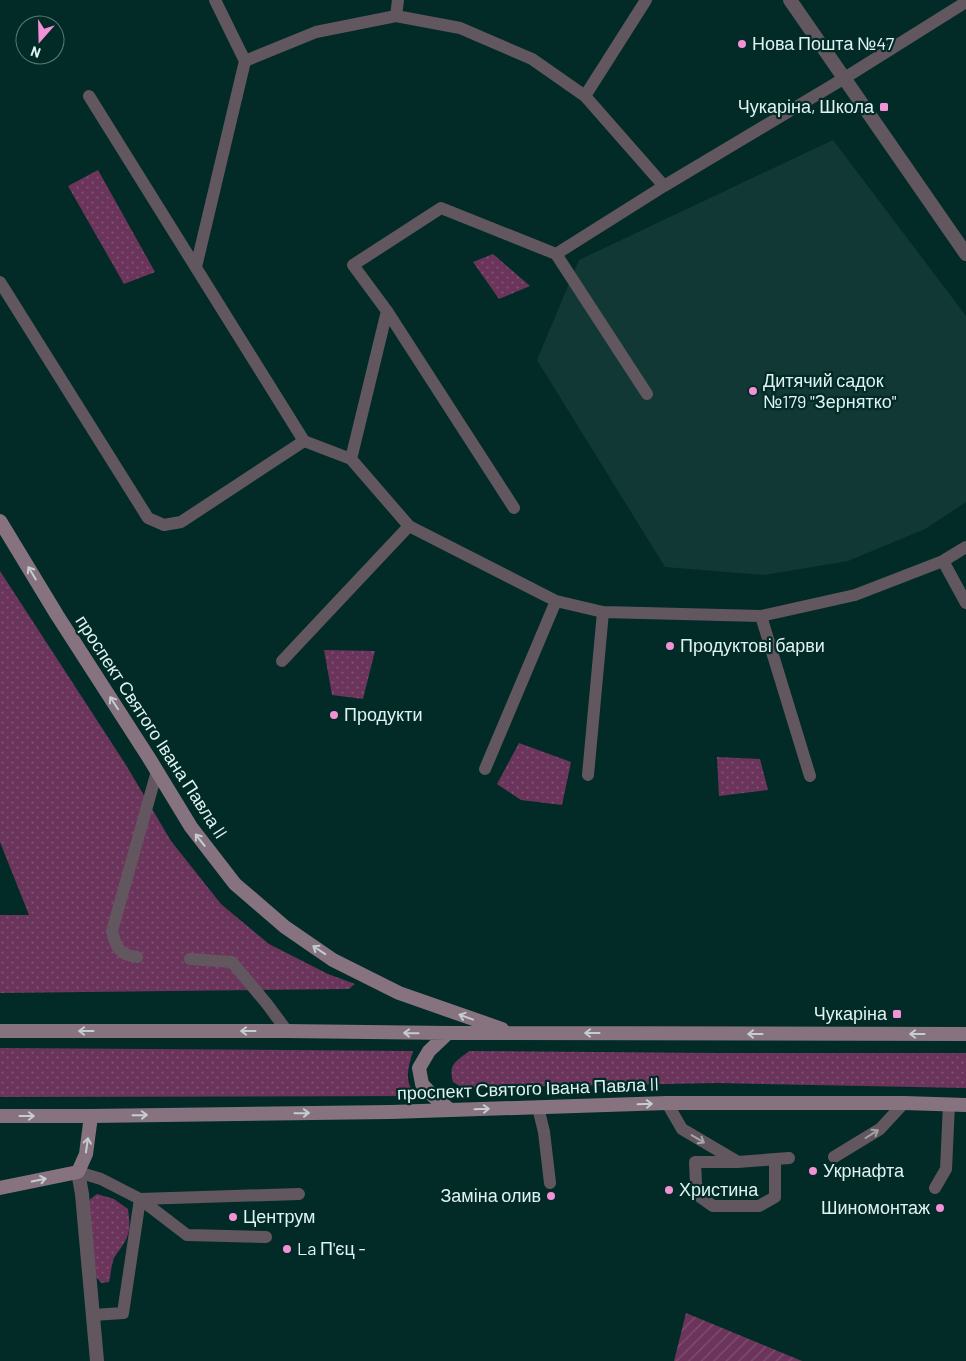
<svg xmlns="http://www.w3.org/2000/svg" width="966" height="1361" viewBox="0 0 966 1361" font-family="Barlow,sans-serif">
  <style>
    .built { fill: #113835 }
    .grass { fill: url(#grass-dots) }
    .garden { fill: url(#garden-furrows) }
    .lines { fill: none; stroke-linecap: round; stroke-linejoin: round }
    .service { stroke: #63575f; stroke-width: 12 }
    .minor { stroke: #63575f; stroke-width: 14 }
    .secondary { stroke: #86737f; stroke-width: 14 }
    .oneway { stroke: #c4cdcf }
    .oneway2 { stroke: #a1a5a8 }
    .poi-dot { fill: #f391d6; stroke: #022b28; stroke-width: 2 }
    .labels { text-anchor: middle; stroke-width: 4.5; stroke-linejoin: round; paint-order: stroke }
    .poi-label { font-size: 18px; fill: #dff3f1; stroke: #022b28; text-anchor: start }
    .street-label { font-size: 18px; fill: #dff3f1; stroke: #022b28 }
  </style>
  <defs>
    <pattern id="grass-dots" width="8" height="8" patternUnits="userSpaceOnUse" patternTransform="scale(1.25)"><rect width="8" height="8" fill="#6b345b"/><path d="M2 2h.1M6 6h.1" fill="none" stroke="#805273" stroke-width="1.8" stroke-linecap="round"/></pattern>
    <pattern id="garden-furrows" width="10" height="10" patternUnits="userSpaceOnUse" patternTransform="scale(1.25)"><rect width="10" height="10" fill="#6b345b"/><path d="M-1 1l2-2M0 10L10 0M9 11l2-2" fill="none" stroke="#805273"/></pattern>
  </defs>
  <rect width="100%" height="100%" fill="#022b28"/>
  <!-- built -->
  <path class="built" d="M833 140 966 316V502L925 529 848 561 764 575 665 567 537 360 579 260Z"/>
  <!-- grass -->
  <path class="grass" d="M98 170 155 272 124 284 68 186Z
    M493 254 530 286 499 299 473 262Z
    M0 571 126 765 171 841 221 904 269 944 328 974 355 984 349 989 0 993V915H29L0 842Z
    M324 650 375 651 363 699 332 695Z
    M519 743 571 762 562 805 521 800 497 784Z
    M717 757 760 759 768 790 719 796Z
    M0 1048 413 1051C408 1068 403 1082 417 1096L0 1097Z
    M469 1051 717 1053H966V1088L718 1083 463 1088 453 1082C448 1063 456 1062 469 1051Z
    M97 1194 114 1199 128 1209C129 1218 131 1228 127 1237 124 1245 118 1251 114 1258 111 1266 111 1274 109 1282L101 1283 94 1274 88 1201Z"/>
  <!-- garden -->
  <path class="garden" d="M686 1313 802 1361H674Z"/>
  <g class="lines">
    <!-- service -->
    <path class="service" d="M396 16 398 0
      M245 61 316 32 396 16 460 28 532 59 585 96 664 186
      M89 96 304 441 351 459 409 526 556 601 603 612 761 616 855 595 943 561 966 547
      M585 96 646 0
      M556 254 647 394
      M196 267 245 61 215 0
      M0 282 148 518 164 525 181 522 304 441
      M387 311 514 508
      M351 459 387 311 353 265 441 208 556 254 664 186 843 79 966 2
      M943 561 966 603
      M761 616 810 776
      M282 661 409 526
      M485 769 556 601
      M588 775 603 612
      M137 957C119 955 116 947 112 931L157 771
      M190 959 232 962 267 1004 287 1031
      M667 1103 682 1129 738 1162 789 1158
      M538 1107 544 1132 550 1183
      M834 1157 880 1129 904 1103
      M738 1162H695L696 1183 699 1196 713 1206H759L775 1197V1159
      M78 1172 101 1179 140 1199 187 1235 266 1237
      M935 1188 946 1169 949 1104
      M93 1315 123 1313 140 1199 299 1194"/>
    <!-- minor -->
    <path class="minor" d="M790 0 966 254
      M78 1172 82 1194 97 1361"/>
    <!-- secondary -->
    <path class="secondary" d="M0 521 57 615 149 758 191 827 235 884 285 927 333 960 399 993 502 1029
      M0 1031H287L448 1033 966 1034
      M448 1033 429 1051 419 1068 422 1084 433 1096 450 1110
      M0 1116H91L391 1112 667 1103H904L966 1105
      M0 1188 78 1172 86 1154 91 1116"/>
  </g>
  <!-- one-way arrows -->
  <defs><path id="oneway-shaft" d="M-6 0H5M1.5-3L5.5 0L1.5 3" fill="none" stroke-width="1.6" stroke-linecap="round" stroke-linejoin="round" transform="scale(1.25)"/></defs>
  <g class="oneway">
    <use href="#oneway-shaft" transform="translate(32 573) rotate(-121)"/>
    <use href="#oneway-shaft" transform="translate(114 703) rotate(-123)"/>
    <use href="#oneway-shaft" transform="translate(200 840) rotate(-128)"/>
    <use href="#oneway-shaft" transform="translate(319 950) rotate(-146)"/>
    <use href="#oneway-shaft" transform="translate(466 1017) rotate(-160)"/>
    <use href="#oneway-shaft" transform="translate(86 1031) rotate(180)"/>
    <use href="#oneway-shaft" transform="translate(248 1031) rotate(180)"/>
    <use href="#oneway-shaft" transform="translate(411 1033) rotate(-179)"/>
    <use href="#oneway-shaft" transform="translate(592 1033) rotate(-180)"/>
    <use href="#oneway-shaft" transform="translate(755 1034) rotate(-180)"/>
    <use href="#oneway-shaft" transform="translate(917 1034) rotate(-180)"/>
    <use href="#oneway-shaft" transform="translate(645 1104) rotate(-2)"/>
    <use href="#oneway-shaft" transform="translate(482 1109) rotate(-2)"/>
    <use href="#oneway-shaft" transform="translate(302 1113) rotate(-1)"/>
    <use href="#oneway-shaft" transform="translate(140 1115) rotate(-1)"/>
    <use href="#oneway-shaft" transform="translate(27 1116)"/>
    <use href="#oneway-shaft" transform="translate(87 1145) rotate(-82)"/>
    <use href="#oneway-shaft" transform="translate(39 1180) rotate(-12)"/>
  </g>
  <g class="oneway2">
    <use href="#oneway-shaft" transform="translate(872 1134) rotate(-32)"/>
    <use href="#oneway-shaft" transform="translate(698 1139) rotate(31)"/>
  </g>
  <!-- markers -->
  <g class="poi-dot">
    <circle cx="742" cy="44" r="5"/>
    <rect x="879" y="102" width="10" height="10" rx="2.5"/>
    <circle cx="753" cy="391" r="5"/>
    <circle cx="670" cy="646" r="5"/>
    <circle cx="334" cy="715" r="5"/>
    <rect x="892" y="1009" width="10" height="10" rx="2.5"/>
    <circle cx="813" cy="1171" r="5"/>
    <circle cx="669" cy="1190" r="5"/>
    <circle cx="551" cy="1196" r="5"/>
    <circle cx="940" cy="1208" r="5"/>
    <circle cx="233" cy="1217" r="5"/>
    <circle cx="287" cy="1249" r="5"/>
  </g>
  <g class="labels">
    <!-- poi labels -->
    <g class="poi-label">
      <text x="752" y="50">Нова Пошта №47</text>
      <text x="874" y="113" text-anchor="end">Чукаріна, Школа</text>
      <text x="763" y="387">Дитячий садок<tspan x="763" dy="21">№179 "Зернятко"</tspan></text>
      <text x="680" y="652">Продуктові барви</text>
      <text x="344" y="721">Продукти</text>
      <text x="887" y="1020" text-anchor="end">Чукаріна</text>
      <text x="823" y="1177">Укрнафта</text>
      <text x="679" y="1196">Христина</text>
      <text x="541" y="1202" text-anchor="end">Заміна олив</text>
      <text x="930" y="1214" text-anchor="end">Шиномонтаж</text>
      <text x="243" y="1223">Центрум</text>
      <text x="297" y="1255">La П'єц -</text>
    </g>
    <!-- street labels -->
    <g class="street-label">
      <text transform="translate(151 727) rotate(57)" y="6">проспект Святого Івана Павла II</text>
      <text transform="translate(528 1089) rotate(-2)" y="6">проспект Святого Івана Павла II</text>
    </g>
  </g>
  <!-- north arrow -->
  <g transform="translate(40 40) rotate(200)"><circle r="24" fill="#022b28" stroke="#5a7b78"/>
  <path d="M0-4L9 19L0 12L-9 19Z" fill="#f391d6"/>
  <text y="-8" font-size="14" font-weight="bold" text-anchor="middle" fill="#dff3f1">N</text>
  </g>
</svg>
